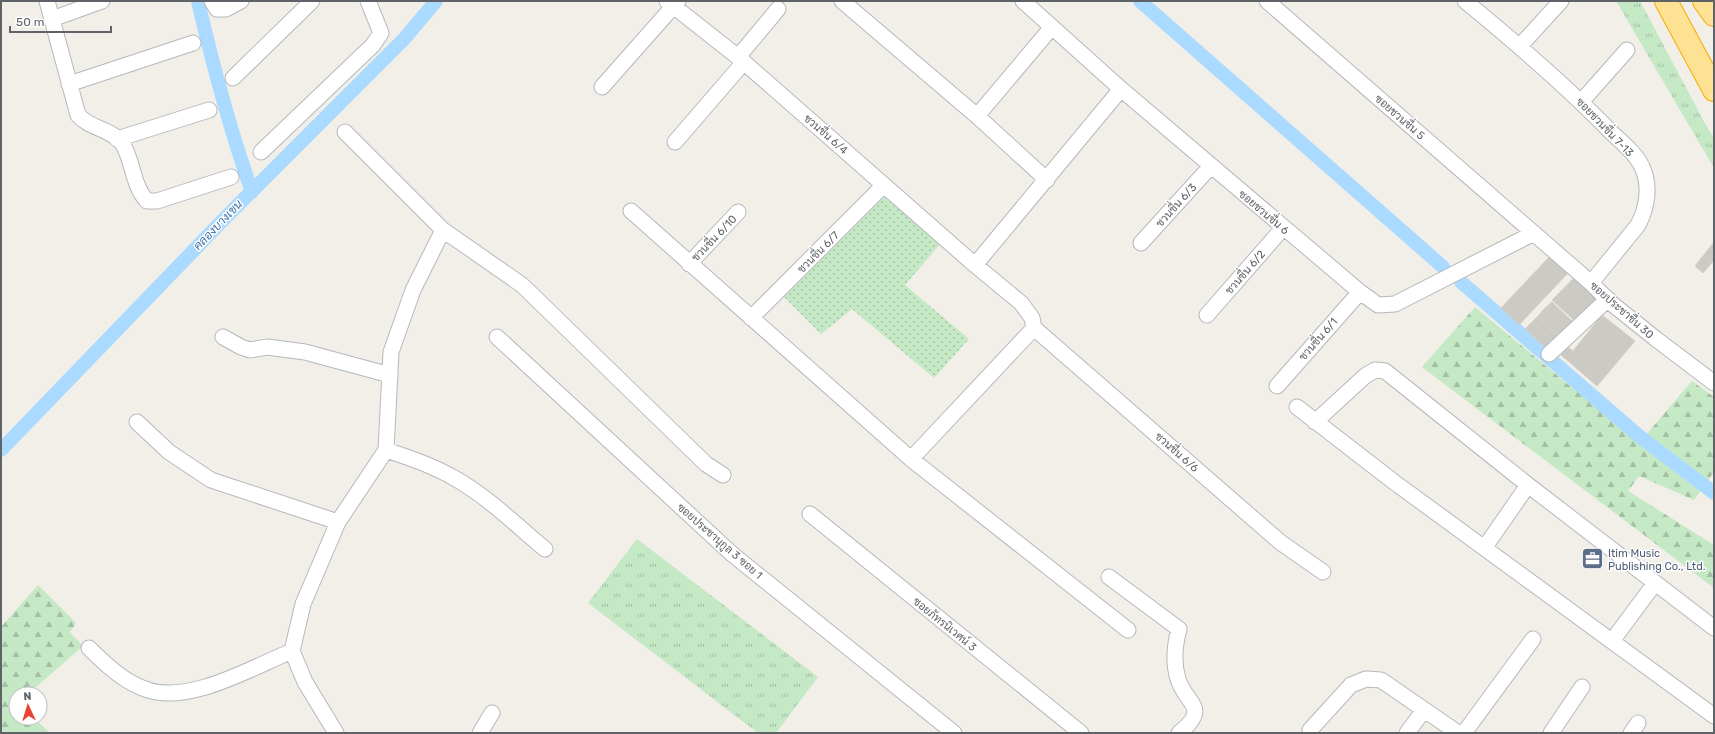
<svg xmlns="http://www.w3.org/2000/svg" width="1715" height="734" viewBox="0 0 1715 734" font-family="Rubik,Sarabun,sans-serif">
  <style>
    .grass { fill: url(#grass-tufts) }
    .forest { fill: url(#forest-firs) }
    .garden { fill: url(#garden-dots) }
    .lines { fill: none; stroke-linecap: round; stroke-linejoin: round }
    .canal { stroke: #aadaff; stroke-width: 14 }
    .building { fill: #cccac5; stroke: #d6d1c6 }
    .minor-casing { stroke: #b5b8bc; stroke-width: 17 }
    .highway-casing { stroke: #f9ab00; stroke-width: 24 }
    .minor { stroke: #fff; stroke-width: 15 }
    .highway { stroke: #fde293; stroke-width: 22 }
    .labels { text-anchor: middle; stroke-width: 3; stroke-linejoin: round; paint-order: stroke }
    .street-label { font-size: 11px; fill: #5f6368; stroke: #fff }
    .service-label { font-size: 11px; fill: #4e5e75; stroke: #fff; text-anchor: start }
    .water-label { font-size: 12px; font-style: italic; fill: #4174aa; stroke: #fff }
  </style>
  <defs>
    <pattern id="grass-tufts" width="24" height="20" patternUnits="userSpaceOnUse"><rect width="24" height="20" fill="#c5e8c5"/><path d="M3 7l-1-3M5 7V3M7 7l1-3M15 17l-1-3M17 17v-4M19 17l1-3" fill="none" stroke="#a3c0a4"/></pattern>
    <pattern id="forest-firs" width="22" height="20" patternUnits="userSpaceOnUse"><rect width="22" height="20" fill="#c5e8c5"/><path d="M5 1l3.5 6h-7zM16 11l3.5 6h-7z" fill="#a3c0a4"/></pattern>
    <pattern id="garden-dots" width="8" height="8" patternUnits="userSpaceOnUse"><rect width="8" height="8" fill="#c5e8c5"/><path d="M2 2h.1M6 6h.1" fill="none" stroke="#a3c0a4" stroke-width="1.8" stroke-linecap="round"/></pattern>
  </defs>
  <rect width="100%" height="100%" fill="#f1efe8"/>
  <!-- grass -->
  <path class="grass" d="M1616 1H1640L1708 129 1714 137V168Z
    M637 539 818 677 776 733H758L588 603Z"/>
  <!-- forest -->
  <path class="forest" d="M1475 307 1639 443 1692 381 1714 397V472L1694 500 1639 476 1628 491 1714 545V588L1422 367Z
    M38 585 76 623 70 632 83 646 28 694H16V718H34L50 733H1V627Z"/>
  <!-- garden -->
  <path class="garden" d="M884 197 940 244 905 285 969 339 934 378 852 309 821 334 784 297Z"/>
  <g class="lines">
    <!-- canal -->
    <path class="canal" d="M198 1C213 66 230 130 252 192
      M1140 1 1443 267
      M1461 282 1639 436 1714 493
      M1 450 224 219 404 39 436 1"/>
  </g>
  <!-- building -->
  <path class="building" d="M1714 242V260L1703 273 1695 266Z
    M1550 256 1568 273 1519 325 1501 308Z
    M1574 278 1599 302 1578 324 1552 300Z
    M1552 302 1575 324 1568 331 1545 308Z
    M1545 308 1568 331 1561 338 1538 316Z
    M1602 315 1635 341 1597 386 1561 355 1568 347 1573 351Z
    M1538 316 1561 338 1555 344 1532 322Z
    M1532 322 1555 344 1549 351 1525 329Z"/>
  <g class="lines">
    <defs>
      <path id="minor" d="M47 1 78 115C90 129 110 128 122 143 133 159 132 185 147 201H157L231 177
        M212 1 217 9H226L241 1
        M667 1 738 57 975 265 1021 303 1032 318 1034 328
        M842 1 977 116 1047 180
        M1023 1 1121 89 1360 292 1378 305 1395 304 1534 233
        M1267 1 1591 283 1611 303 1656 339 1714 383
        M1465 1C1515 42 1564 84 1610 131 1620 141 1636 153 1642 167 1651 186 1647 208 1638 225L1591 283
        M52 19 102 1
        M1520 46 1561 1
        M738 57 778 9
        M233 78 312 1
        M69 84 193 43
        M602 87 678 1
        M1581 102 1627 50
        M977 116 1052 27
        M345 132 443 230 522 285 706 464 723 475
        M117 139 209 110
        M675 142 744 62
        M261 152 373 45 381 33 368 1
        M631 211 911 459 1128 630
        M1141 243 1211 166
        M689 264 738 212
        M975 265 1121 89
        M1207 315 1283 228
        M751 318 884 185
        M1034 328 1280 542 1323 572
        M223 337 241 347 250 350 267 347 305 352 390 375
        M497 337 732 554 954 733
        M1549 354 1608 299
        M1277 386 1360 292
        M1297 407 1394 482 1714 716
        M137 422 169 452 211 480 338 522
        M1315 422 1365 376 1375 370 1385 371 1528 485 1714 628
        M386 450C410 458 434 466 456 479 489 498 516 525 545 549
        M911 459 1034 328
        M810 514 1081 733
        M1485 547 1528 485
        M1109 577 1179 629C1175 644 1173 663 1178 679 1186 705 1211 707 1179 733
        M1612 641 1655 583
        M89 648C105 664 125 683 148 690 190 704 253 667 292 651
        M1310 730 1351 685 1366 679 1381 680 1458 733
        M336 733 305 682 292 651 303 604 338 522 386 450 391 352 413 290 443 230
        M480 733 492 713
        M1407 733 1424 710
        M1464 733 1533 639
        M1551 733 1582 687
        M1631 733 1638 723"/>
      <path id="highway" d="M1666 1 1714 90
        M1704 1 1714 15"/>
    </defs>
    <!-- minor casing -->
    <use href="#minor" class="minor-casing"/>
    <!-- highway casing -->
    <use href="#highway" class="highway-casing"/>
    <!-- minor -->
    <use href="#minor" class="minor"/>
    <!-- highway -->
    <use href="#highway" class="highway"/>
  </g>
  <!-- icons -->
  <defs>
    <symbol id="office-square" viewBox="-11 -11 22 22"><rect x="-9" y="-9" width="18" height="18" rx="4" fill="#5c6f8a" stroke="#fff"/><path d="M-6-3h4V-5.5h4V-3h4V5H-6ZM-1-4.5V-3h2v-1.5ZM-6 0V1H6V0Z" fill="#fff"/></symbol>
  </defs>
  <g fill-rule="evenodd">
    <use href="#office-square" x="1580" y="546" width="25" height="25"/>
  </g>
  <g class="labels">
    <!-- street labels -->
    <g class="street-label">
      <text transform="translate(1400 117) rotate(41)" y="4">ซอยชวนชื่น 5</text>
      <text transform="translate(1605 127) rotate(46)" y="4">ซอยชวนชื่น 7-13</text>
      <text transform="translate(826 134) rotate(41)" y="4">ชวนชื่น 6/4</text>
      <text transform="translate(1176 205) rotate(-48)" y="4">ชวนชื่น 6/3</text>
      <text transform="translate(1264 212) rotate(40)" y="4">ซอยชวนชื่น 6</text>
      <text transform="translate(714 238) rotate(-46)" y="4">ชวนชื่น 6/10</text>
      <text transform="translate(818 252) rotate(-45)" y="4">ชวนชื่น 6/7</text>
      <text transform="translate(1245 272) rotate(-49)" y="4">ชวนชื่น 6/2</text>
      <text transform="translate(1622 310) rotate(41)" y="4">ซอยประชาชื่น 30</text>
      <text transform="translate(1318 339) rotate(-49)" y="4">ชวนชื่น 6/1</text>
      <text transform="translate(1177 452) rotate(41)" y="4">ชวนชื่น 6/6</text>
      <text transform="translate(720 541) rotate(41)" y="4">ซอยประชานุกูล 3 ซอย 1</text>
      <text transform="translate(945 624) rotate(39)" y="4">ซอยภัทรนิเวศน์ 3</text>
    </g>
    <!-- service labels -->
    <g class="service-label">
      <text x="1608" y="557">Itim Music<tspan x="1608" dy="13">Publishing Co., Ltd.</tspan></text>
    </g>
    <!-- water labels -->
    <g class="water-label">
      <text transform="translate(218 225) rotate(-46)" y="4">คลองบางเขน</text>
    </g>
  </g>
  <!-- border -->
  <rect width="1715" height="734" fill="none" stroke="#5f6368" stroke-width="4"/>
  <!-- north arrow -->
  <g transform="translate(28 706) rotate(356)"><circle r="19" fill="#ffffff" stroke="#bfc1c3"/>
  <path d="M0-3L7 15L0 10L-7 15Z" fill="#ea4335"/>
  <text y="-6" font-size="11" font-weight="bold" text-anchor="middle" fill="#5f6368">N</text>
  </g>
  <!-- scale -->
  <path d="M10 26v6h101v-6" fill="none" stroke="#5f6368" stroke-width="2"/>
  <text x="16" y="26" font-size="12" fill="#5f6368" stroke="#ffffff" stroke-width="3" paint-order="stroke">50 m</text>
</svg>
